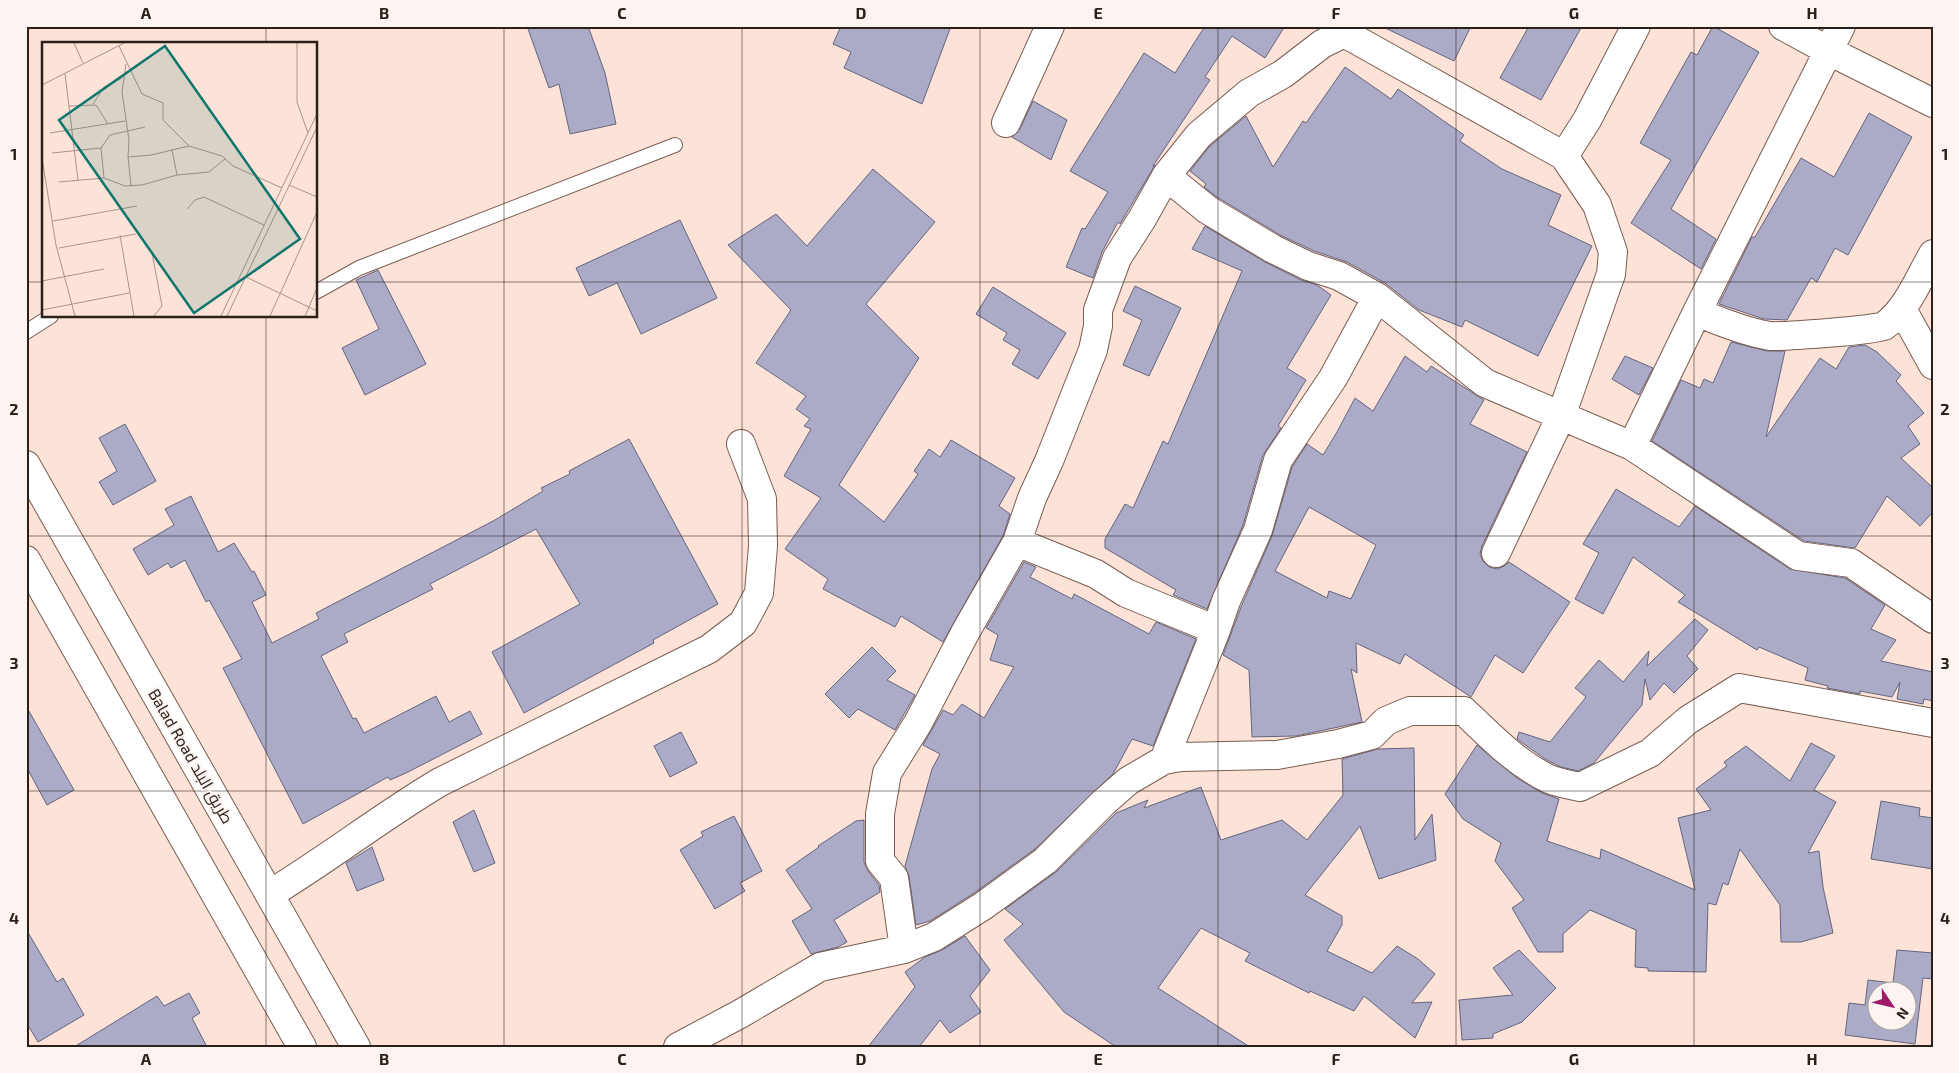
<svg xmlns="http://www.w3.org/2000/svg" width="1959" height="1073" viewBox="0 0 1959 1073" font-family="'Exo 2',Cairo,sans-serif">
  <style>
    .building { fill: #ababc8; stroke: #65657f; fill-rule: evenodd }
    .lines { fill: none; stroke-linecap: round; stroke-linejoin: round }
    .service-casing { stroke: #795d51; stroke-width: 16 }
    .minor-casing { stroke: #795d51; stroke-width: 30 }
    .trunk-casing { stroke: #795d51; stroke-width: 30 }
    .service { stroke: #fff; stroke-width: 14 }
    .minor { stroke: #fff; stroke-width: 28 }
    .trunk { stroke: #fff; stroke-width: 28 }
    .grid { fill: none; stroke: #2c201b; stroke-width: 1; stroke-opacity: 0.55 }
    .labels { text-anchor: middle; stroke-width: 4; stroke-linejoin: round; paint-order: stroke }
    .street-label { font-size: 16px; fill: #2c201b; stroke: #fbf4f1 }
    .inset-road { fill: none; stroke: #a9948c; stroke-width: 1 }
    .view { fill: #0f766e; fill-opacity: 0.15; stroke: #0f766e; stroke-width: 2.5 }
    .inset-edge { fill: none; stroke: #2c201b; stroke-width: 2.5 }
    .neatline { fill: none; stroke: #2c201b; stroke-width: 2 }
    .grid-label { font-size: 16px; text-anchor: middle; font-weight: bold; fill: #2c201b }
  </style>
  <rect width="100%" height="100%" fill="#fde2d7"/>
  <!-- building -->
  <path class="building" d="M527 26H588L605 73 616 124 570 134 559 84 549 88Z
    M841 26H951L922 104 844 68 851 52 833 44Z
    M1205 26H1285L1265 58 1232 36 1205 77 1210 80 1153 166 1155 165 1120 224 1118 222 1102 252 1093 278 1066 267 1082 228 1085 229 1108 192 1070 171 1144 53 1175 73Z
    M1381 26H1471L1454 61Z
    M1529 26H1582L1541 100 1500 78Z
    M1713 26 1759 52 1671 209 1716 239 1701 269 1631 223 1671 160 1640 143 1691 52 1697 55Z
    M1345 67 1391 99 1398 89 1464 135 1460 141 1502 169 1561 195 1548 225 1592 246 1538 356 1465 320 1462 327 1419 310 1385 283 1347 262 1314 251 1280 235 1217 197 1204 187 1206 184 1190 171 1210 146 1246 116 1273 167 1303 121 1306 123Z
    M1033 101 1067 120 1051 160 1012 137 1020 129Z
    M1869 113 1912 137 1848 255 1835 248 1817 282 1811 278 1787 320 1764 319 1719 304 1752 237H1755L1801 158 1834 177Z
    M873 169 935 222 866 304 919 358 839 485 884 522 918 474 914 471 929 449 940 457 951 440 1015 478 999 506 1010 514 1003 536 943 642 901 616 895 627 823 589 828 579 785 549 821 498 784 476 811 429 804 426 810 419 796 409 806 396 756 363 791 310 728 245 776 214 807 246Z
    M680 220 717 298 641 334 617 283 589 296 576 268Z
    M1205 226 1265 262 1301 280 1317 285 1331 295 1287 368 1306 380 1278 426 1281 428 1263 455 1243 525 1207 609 1173 595 1176 590 1105 548V539L1125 504 1133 508 1163 441 1168 444 1242 271 1192 249Z
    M378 270 426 364 365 395 342 348 379 329 356 280Z
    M1135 286 1181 308 1149 376 1123 365 1142 320 1123 311Z
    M993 287 1066 333 1038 379 1012 364 1020 350 1003 340 1007 333 976 314Z
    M1731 342 1767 351H1785L1766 437 1820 358 1836 369 1849 347 1865 345 1877 352 1901 375 1896 381 1924 413 1908 426 1920 444 1901 458 1933 488V512L1920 526 1887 496 1855 548 1804 541 1652 441 1681 380 1700 388 1704 379 1713 383Z
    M1405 356 1427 372 1431 366 1484 400 1470 424 1527 452 1482 546 1480 554 1483 561 1489 567 1497 569 1504 566 1509 562 1570 602 1523 673 1495 655 1471 697 1405 654 1400 664 1356 643 1357 673 1351 669 1362 722 1296 736 1252 737 1249 670 1223 655 1241 607 1272 536 1292 467 1307 444 1323 455 1337 432 1355 398 1373 411ZM1309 507 1376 545 1351 599 1329 591 1327 598 1275 571Z
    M1625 356 1653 368 1639 395 1612 379Z
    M125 424 156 481 113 505 99 482 117 471 99 438Z
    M629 439 718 604 653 640 654 643 524 713 492 652 580 604 536 529 430 584 433 589 344 634 348 642 321 656 353 719 356 718 364 733 436 696 449 722 470 711 482 734 406 773 390 780 388 777 303 824 223 668 242 659 209 600 206 602 185 560 171 568 168 563 148 575 133 549 174 525 165 509 191 496 218 552 234 543 252 572 254 571 266 595 252 602 272 643 319 619 316 613 495 520 543 491 541 488 570 474 569 471Z
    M1616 489 1679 527 1695 506 1790 569 1845 578 1885 605 1871 629 1896 640 1881 661 1933 672V701L1924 699 1923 704 1897 699 1900 682 1892 697 1860 691V694L1827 688 1828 686 1805 680 1808 668 1759 647 1757 650 1678 602 1685 595 1633 557 1603 614 1575 599 1599 553 1583 544Z
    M1024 562 1036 567 1030 577 1072 599 1074 594 1149 634 1156 622 1196 639 1153 746 1132 739 1113 774 1035 849 974 893 930 921 916 925 909 876 905 866 932 769 940 754 923 745 943 710 953 715 962 704 984 718 1014 667 990 660 998 635 986 628Z
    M1695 619 1708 630 1687 656 1698 669 1674 693 1664 683 1650 700 1645 679 1642 705 1594 763 1578 771 1561 767 1545 759 1517 739 1519 732 1550 742 1586 697 1575 688 1599 660 1623 682 1649 651 1647 666Z
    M872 647 896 671 887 680 915 695 895 730 858 709 849 718 825 694Z
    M26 706 74 790 47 805 26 766Z
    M681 732 697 763 670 777 654 746Z
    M1811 743 1835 756 1814 790 1836 802 1808 853 1819 851 1823 887 1833 933 1801 942H1781L1780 905 1740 849 1728 885 1723 883 1716 905 1708 903 1706 972 1648 971V968L1635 967 1636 930 1590 910 1563 934V952H1538L1512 908 1524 900 1495 861 1501 843 1463 819 1445 794 1477 745 1517 778 1542 793 1559 799 1547 841 1600 859 1601 849 1695 890 1678 818 1711 810 1696 789 1727 766 1724 762 1746 746 1790 781Z
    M1414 748 1415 840 1432 814 1436 860 1379 879 1360 826 1305 895 1342 916V925L1327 951 1372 973 1397 946 1418 959 1435 974 1412 1003 1432 1002 1415 1038 1364 996 1354 1011 1310 991 1309 993 1245 961 1250 953 1201 928 1158 988 1250 1047H1116L1064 1012 1004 940 1023 924 1005 909 1056 872 1116 813 1148 800 1144 808 1201 787 1221 840 1282 820 1307 840 1343 795 1342 759 1378 749Z
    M1881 801 1920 808 1919 816 1933 818V869L1871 859Z
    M474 810 495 863 474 872 453 822Z
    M734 816 762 871 740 883 745 891 715 909 680 850 703 836 701 832Z
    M864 820V862L868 871 879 885 880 892 834 920 847 942 838 947 811 954 792 921 812 909 786 870 819 847 818 846 856 821Z
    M372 847 384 880 357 891 346 863Z
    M26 929 57 982 63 978 84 1015 38 1042 26 1022Z
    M965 936 990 970 970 996 981 1012 950 1033 940 1020 919 1047H868L915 987 905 972 925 957 942 950Z
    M1519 950 1556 988 1522 1022 1493 1034V1038L1462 1040 1459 1000 1513 995 1493 968Z
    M1897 950 1933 953V979L1923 978 1915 1044 1845 1035 1849 1003 1865 1005 1868 980 1893 983ZM1876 990H1906V1020H1876Z
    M189 993 200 1013 192 1018 207 1047H74L157 996 164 1006Z"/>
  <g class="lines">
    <defs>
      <path id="service" d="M316 292 359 268 675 145
        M26 332 51 316"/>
      <path id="minor" d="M1783 26 1829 51 1933 103
        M1344 33 1564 156
        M1006 123 1050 26
        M1377 297 1485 383 1632 446 1798 556 1851 563 1933 619
        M1902 309 1933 365
        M1697 312C1718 321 1746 332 1770 336 1780 337 1878 330 1884 326 1907 310 1919 278 1933 254
        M1632 446 1697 312 1841 26
        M1017 542 1096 574 1126 593 1216 630
        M1496 553 1561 416 1611 274 1613 252 1597 205 1564 156 1587 120 1636 26
        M1164 760 1216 630 1226 601 1258 530 1278 460 1333 378 1377 297 1339 276 1308 266 1273 249 1208 210 1166 176
        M270 894C328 859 381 817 440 782L709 649 743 623 759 593 763 546 762 499 741 444
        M904 949 894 878 880 861V814L887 773 918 723 966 631 1017 542 1032 498 1049 461 1093 350 1098 326V310L1117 258 1142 219 1166 176 1199 135 1249 93 1283 74 1322 44 1344 33 1348 26
        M678 1047 740 1014 820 967 904 949 934 937 983 906 1045 861 1103 803 1128 781 1164 760 1181 757 1277 755 1338 744 1372 735 1386 721 1410 711H1464C1490 736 1516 763 1549 779 1559 783 1570 785 1580 787L1650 753 1688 720 1739 688 1933 723"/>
      <path id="trunk" d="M26 465 356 1047
        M26 560 302 1047"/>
    </defs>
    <!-- service casing -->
    <use href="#service" class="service-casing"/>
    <!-- minor casing -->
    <use href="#minor" class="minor-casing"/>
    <!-- trunk casing -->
    <use href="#trunk" class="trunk-casing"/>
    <!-- service -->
    <use href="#service" class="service"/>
    <!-- minor -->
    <use href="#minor" class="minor"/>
    <!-- trunk -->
    <use href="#trunk" class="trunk"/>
  </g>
  <!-- grid -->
  <path class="grid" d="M266 26V44M504 26V1047M742 26V1047M980 26V1047M1218 26V1047M1456 26V1047M1694 26V1047M26 282H44M316 282H1933M266 316V1047M26 536H1933M26 791H1933"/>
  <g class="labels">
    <!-- street labels -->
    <g class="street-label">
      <text transform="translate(191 756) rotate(60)" y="6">Balad Road طريق البلد</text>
    </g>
  </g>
  <!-- overview -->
  <g transform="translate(42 42)">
    <rect width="275" height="275" fill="#fde2d7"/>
    <path class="inset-road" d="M32 1 41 21M255 1V60L266 91M77 4 100 52 121 61V78L147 104 180 114 191 124 240 146M84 22 80 50 87 98 86 115M23 32 36 138M0 43 82 1M51 62 62 45 80 36M27 64 54 63 66 82M8 91 83 79M59 106 62 136M130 108 135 133M10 111 59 106 68 93 103 85M0 116 14 203 33 274M17 140 62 136 83 144 100 143 135 133 167 130 184 116M247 143 275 155M89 144 86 115 109 113 147 104M145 167 153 158 162 155 222 183M11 179 95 164M78 193 92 274M17 206 94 192M110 211 120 264 112 274M204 235 275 269M0 239 62 227M0 268 87 251M179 274 275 72M185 274 275 85M228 274 275 170M263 274 275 246"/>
    <path class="view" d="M123 4 258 197 152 271 17 78Z"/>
    <rect width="275" height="275" class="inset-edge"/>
  </g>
  <!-- border -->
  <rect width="1959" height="1073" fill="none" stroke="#fbf4f1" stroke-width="55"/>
  <!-- north arrow -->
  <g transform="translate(1892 1006) rotate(125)"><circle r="24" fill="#fbf4f1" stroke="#a89f9b"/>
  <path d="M0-4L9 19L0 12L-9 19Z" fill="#9e1969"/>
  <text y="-8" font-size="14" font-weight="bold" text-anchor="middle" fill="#2c201b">N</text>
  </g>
  <rect x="28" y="28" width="1904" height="1018" class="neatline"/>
  <g class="grid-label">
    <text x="146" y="19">A</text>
    <text x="384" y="19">B</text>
    <text x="622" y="19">C</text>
    <text x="861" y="19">D</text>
    <text x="1098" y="19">E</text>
    <text x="1336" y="19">F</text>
    <text x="1574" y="19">G</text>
    <text x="1812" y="19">H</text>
    <text x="14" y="160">1</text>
    <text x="1945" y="160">1</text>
    <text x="14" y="415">2</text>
    <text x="1945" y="415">2</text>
    <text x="14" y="669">3</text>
    <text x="1945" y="669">3</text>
    <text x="14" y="924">4</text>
    <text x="1945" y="924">4</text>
    <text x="146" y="1065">A</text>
    <text x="384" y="1065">B</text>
    <text x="622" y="1065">C</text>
    <text x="861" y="1065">D</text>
    <text x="1098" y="1065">E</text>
    <text x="1336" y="1065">F</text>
    <text x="1574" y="1065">G</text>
    <text x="1812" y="1065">H</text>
  </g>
</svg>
